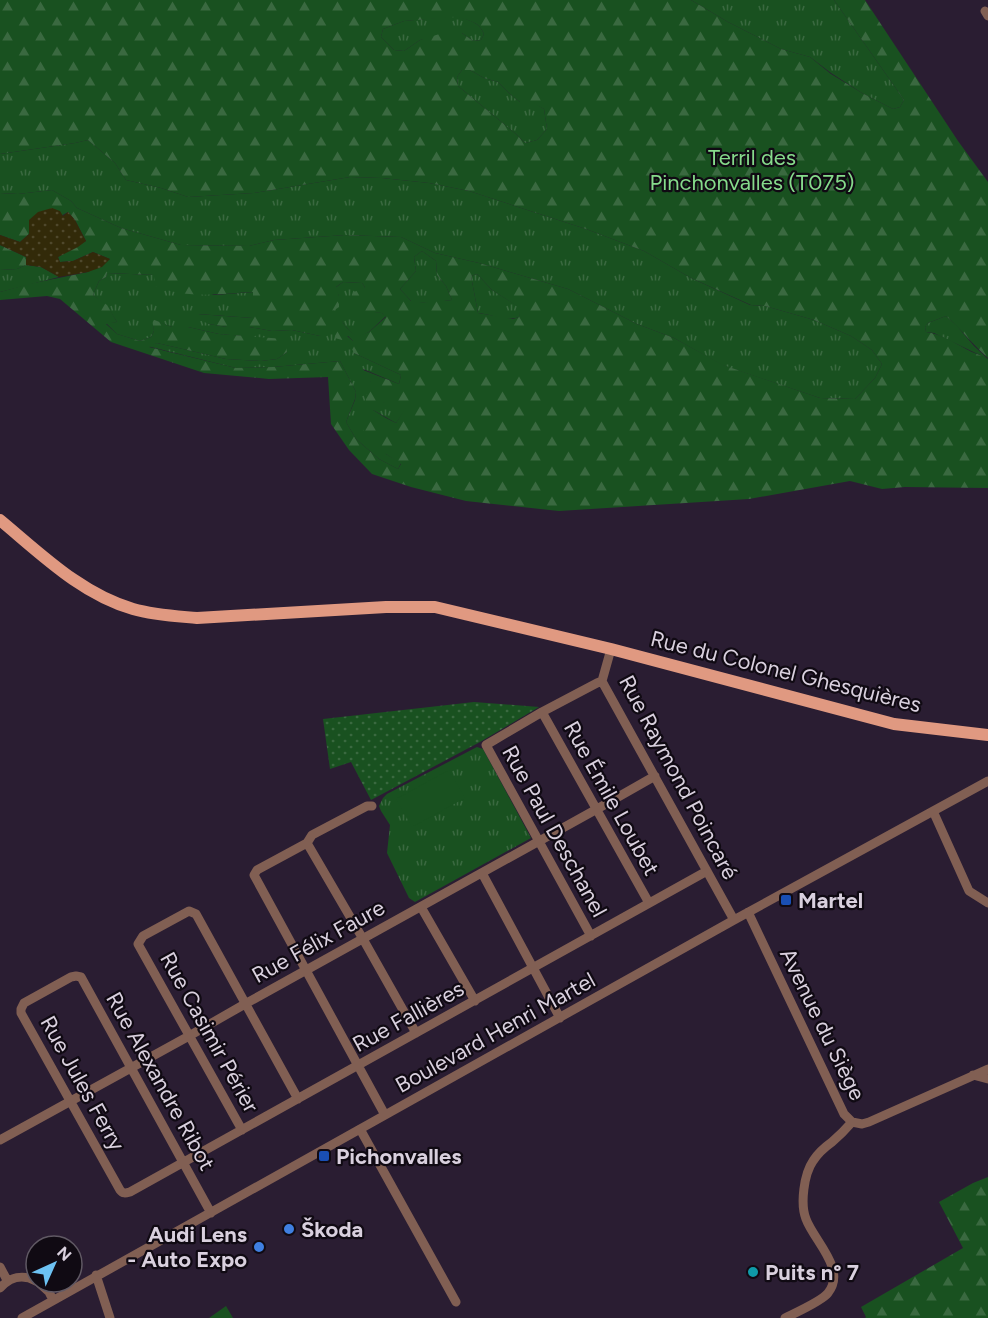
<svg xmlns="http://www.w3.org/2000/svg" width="988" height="1318" viewBox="0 0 988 1318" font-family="Figtree,sans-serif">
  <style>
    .grass { fill: url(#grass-tufts) }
    .forest { fill: url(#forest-firs); fill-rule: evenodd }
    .sand { fill: url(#sand-dots) }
    .garden { fill: url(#garden-dots) }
    .pitch { fill: #195120 }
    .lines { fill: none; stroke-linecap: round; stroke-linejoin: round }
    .minor { stroke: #815f53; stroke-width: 9 }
    .major { stroke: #e09981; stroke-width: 12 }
    .transit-dot { fill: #1a4fb4; stroke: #100a13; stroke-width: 2 }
    .shop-dot { fill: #3f7fe0; stroke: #100a13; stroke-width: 2 }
    .culture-dot { fill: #0f9aa8; stroke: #100a13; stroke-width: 2 }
    .labels { text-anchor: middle; stroke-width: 4.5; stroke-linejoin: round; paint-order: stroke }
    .park-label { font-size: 22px; fill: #86db8b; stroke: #100a13 }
    .street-label { font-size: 22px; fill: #d9d0de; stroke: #100a13 }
    .poi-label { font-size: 22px; font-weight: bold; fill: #d9d0de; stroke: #100a13; text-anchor: start }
  </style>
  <defs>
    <pattern id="grass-tufts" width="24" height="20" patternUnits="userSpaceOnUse" patternTransform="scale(1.5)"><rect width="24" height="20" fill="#195120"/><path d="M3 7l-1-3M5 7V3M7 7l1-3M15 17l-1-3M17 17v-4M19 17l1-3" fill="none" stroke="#3a6940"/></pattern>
    <pattern id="forest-firs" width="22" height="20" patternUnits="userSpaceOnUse" patternTransform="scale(1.5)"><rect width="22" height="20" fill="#195120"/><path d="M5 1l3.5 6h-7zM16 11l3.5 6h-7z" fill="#3a6940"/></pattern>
    <pattern id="sand-dots" width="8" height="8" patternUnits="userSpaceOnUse" patternTransform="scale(1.5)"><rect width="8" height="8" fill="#322a09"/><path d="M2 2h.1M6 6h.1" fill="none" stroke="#4f482c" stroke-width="1.8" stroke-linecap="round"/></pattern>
    <pattern id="garden-dots" width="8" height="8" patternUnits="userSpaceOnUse" patternTransform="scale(1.5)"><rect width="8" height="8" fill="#195120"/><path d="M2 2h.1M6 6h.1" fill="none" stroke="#3a6940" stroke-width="1.8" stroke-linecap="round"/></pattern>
  </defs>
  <rect width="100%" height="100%" fill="#2a1d32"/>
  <!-- grass -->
  <path class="grass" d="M691 0H834L904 100 900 107 893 109 862 93 831 73 810 57 781 49 728 22Z
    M457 16C469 21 479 21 484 34L481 40 473 41 462 33 420 40 404 51 394 50 381 37 383 29 404 21Z
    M462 70H470L484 78 498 82 511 95 520 102H533L544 109 547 129 537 140 525 143 516 134 458 86 457 77Z
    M88 140 115 163 126 180 161 188 188 197 254 193 350 177 382 178 429 183 469 191 586 229 644 251 691 278 750 305 765 306 814 320 851 336 872 350 882 364 875 378 855 399 820 398 722 365 674 338 637 324 568 289 479 263 435 253 401 237 345 235 274 240 249 246 181 245 121 228 77 208 71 201 52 190 18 194 0 193V154L75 143Z
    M422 251 436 261 437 275 446 286 452 300 427 303 412 302 400 289 416 271 414 257Z
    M26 265 41 267 59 277 0 292V270L17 269Z
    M107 273 154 275 214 295 254 292 253 318 198 314 209 324 227 327H249L272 331 292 330 320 336 339 296 335 288 343 282 362 283 365 287 361 290 374 312 382 313 386 316 369 332 358 337C351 333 346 328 342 321L347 336 353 341 354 353 401 375 399 384 363 369 371 382V389L383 402 407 407 396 423 373 410 386 454 401 463 398 469 379 459 356 439 346 422 355 400 356 392 340 361 273 367 236 368 147 346 157 343 226 359 261 361 277 359 287 352 242 336 219 334 188 327H172L153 320 154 331 151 337 140 341 117 334 106 323 117 322 107 306 93 295 99 281 106 277Z
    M477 274 492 290 521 308 519 317C505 322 491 314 478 313L471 276Z
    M946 316 957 326 974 346 988 359 934 333 926 332 925 327 928 323Z
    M477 747 483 749 531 838 415 902 409 898 387 853 390 825 381 811 379 806 383 798 387 794Z
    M226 1306 233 1318H209Z"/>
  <!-- forest -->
  <path class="forest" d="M0 0H691L728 22 781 49 810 57 831 74 862 93 893 109 900 107 904 100 834 0H865L958 141 988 182V358C973 345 961 329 946 316L928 323 925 327 926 332C941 334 953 342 966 349 973 353 981 355 988 359V488L905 487 882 489 850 481 749 499 559 511 466 501 411 487 372 474 349 450 331 424 328 377 269 379 204 373 111 342 60 299 47 296 0 300V292L29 284 88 272 110 259 93 252 73 261 60 262 58 257 86 241 75 220 68 212 29 234 20 242 0 235V193L18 194 52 190 71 201 77 208 121 228 181 245 249 246 274 240 345 235 401 237 435 253 479 263 568 289 637 324 674 338 723 365 820 398 855 399 875 378 882 364 872 350 851 336 814 320 765 306 751 305 691 278 644 251 586 229 469 191 429 183 382 178 350 177 254 193 188 197 161 188 126 180 115 163 88 140 75 143 0 154ZM457 17C469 21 479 21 484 34L481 40 473 41 462 33 446 32 420 40 404 51 394 50 381 37 383 29 404 21ZM462 70H470L484 78 498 82 511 95 520 102 533 103 544 109 547 129 537 140 525 143 516 134 458 86 457 77ZM422 251 436 261 437 275 446 286 452 300 443 301 434 293 427 303 411 301 400 289 416 271 414 257ZM107 273 154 275 155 286C187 299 219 294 253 292V318L197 314V319L209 324 227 327H249L272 331 292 330 320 336 330 331 334 317 333 311 339 307V296L336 287 343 282 362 283 365 287 354 292 349 306 366 312 382 313 386 317 369 332 358 336C350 332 346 328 342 321 335 326 334 329 335 338L342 340 348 336 353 341 351 347 354 353 401 375 399 384 358 368 355 373 371 382V389L365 397 367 404 383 402 391 408 406 407 396 423 386 418 373 410 360 417 361 427 373 443 386 454 401 464 398 469 379 459 356 439 346 422 355 399 356 392 340 361 273 367 236 368 149 347 157 343 226 359 261 361 277 359 287 352 285 339 219 334 188 327H172L152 319 154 331 151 337 140 341 117 334 106 324 117 322 107 305 93 295 99 281 106 277ZM477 274 492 290 520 308 519 317 513 319 478 313 471 276Z
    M0 245 26 257V265L17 269 0 270Z
    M988 1177V1318H865L866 1317 861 1307 963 1248 939 1202 973 1183Z"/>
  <!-- sand -->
  <path class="sand" d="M52 208 60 211 63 216 68 212 75 220 86 241 78 247 58 257 60 262 73 261 93 252 110 259 102 267 88 272 59 277 41 267 26 265V257L0 245V235L20 242 29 234V220L38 212Z"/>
  <!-- garden -->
  <path class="garden" d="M474 702 539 707 480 742 371 800 351 762 330 769 323 719Z"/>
  <!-- pitch -->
  <path class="pitch" d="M449 770 465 798 412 827 396 799Z"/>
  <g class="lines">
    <!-- minor -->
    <path class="minor" d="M985 11 988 16
      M611 649 602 681 604 685 734 920
      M542 712 649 903
      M372 806H367L312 835 307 843 257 870 254 875 385 1115
      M933 811 969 891 988 903
      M307 843 363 939 416 1033
      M482 873 560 1018
      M421 907 475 1001
      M748 912 844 1114 852 1122
      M591 936 486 745 542 712 597 683 602 681
      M973 1075 988 1079
      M852 1122 862 1124 869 1122 988 1069
      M360 1129 456 1302
      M242 1130 138 944 143 936 189 911 196 914 298 1099
      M0 1140 189 1036 245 1004 597 809 655 776
      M211 1213 81 977 76 976 71 977 24 1003 21 1009V1013L120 1190C123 1194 126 1193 130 1192 323 1085 515 978 707 871
      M0 1267 7 1280
      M96 1275 110 1318
      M38 1282 49 1292 53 1300
      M0 1288C10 1277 23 1274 36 1281
      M22 1318 734 920 988 781
      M785 1318C795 1313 822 1301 828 1293 847 1269 814 1241 806 1219 800 1204 804 1174 813 1161 818 1153 825 1147 832 1142 839 1136 846 1129 852 1122"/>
    <!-- major -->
    <path class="major" d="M0 520C41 554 81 594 133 609 154 615 175 616 197 618L386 607H435L611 649 894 724 988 735"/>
  </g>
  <!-- markers -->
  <g class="transit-dot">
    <rect x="780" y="894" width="12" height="12" rx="3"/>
    <rect x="318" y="1150" width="12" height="12" rx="3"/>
  </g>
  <g class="shop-dot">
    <circle cx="289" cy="1229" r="6"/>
    <circle cx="259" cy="1247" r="6"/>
  </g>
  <circle class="culture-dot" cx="753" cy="1272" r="6"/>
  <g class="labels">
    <!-- park labels -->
    <g class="park-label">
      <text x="752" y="165">Terril des<tspan x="752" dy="25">Pinchonvalles (T075)</tspan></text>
    </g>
    <!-- street labels -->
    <g class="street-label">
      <text transform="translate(786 671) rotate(14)" y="8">Rue du Colonel Ghesquières</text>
      <text transform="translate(679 777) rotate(62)" y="8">Rue Raymond Poincaré</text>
      <text transform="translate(612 798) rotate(61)" y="8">Rue Émile Loubet</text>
      <text transform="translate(555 831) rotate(61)" y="8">Rue Paul Deschanel</text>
      <text transform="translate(318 941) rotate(-29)" y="8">Rue Félix Faure</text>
      <text transform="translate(408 1016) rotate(-29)" y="8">Rue Fallières</text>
      <text transform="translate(823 1024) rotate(64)" y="8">Avenue du Siège</text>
      <text transform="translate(210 1032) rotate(61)" y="8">Rue Casimir Périer</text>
      <text transform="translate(495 1032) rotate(-29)" y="8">Boulevard Henri Martel</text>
      <text transform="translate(161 1081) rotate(61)" y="8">Rue Alexandre Ribot</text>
      <text transform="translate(83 1083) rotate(61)" y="8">Rue Jules Ferry</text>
    </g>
    <!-- poi labels -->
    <g class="poi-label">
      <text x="798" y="908">Martel</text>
      <text x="336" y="1164">Pichonvalles</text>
      <text x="301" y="1237">Škoda</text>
      <text x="247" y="1242" text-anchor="end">Audi Lens<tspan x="247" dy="25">- Auto Expo</tspan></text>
      <text x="765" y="1280">Puits n° 7</text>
    </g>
  </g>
  <!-- north arrow -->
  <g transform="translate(54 1264) rotate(45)"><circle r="28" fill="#100a13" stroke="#605964" stroke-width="1.5"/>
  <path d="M0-4.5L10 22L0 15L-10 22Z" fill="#6dc2f3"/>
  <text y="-9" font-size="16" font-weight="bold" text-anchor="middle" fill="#d9d0de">N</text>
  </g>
</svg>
